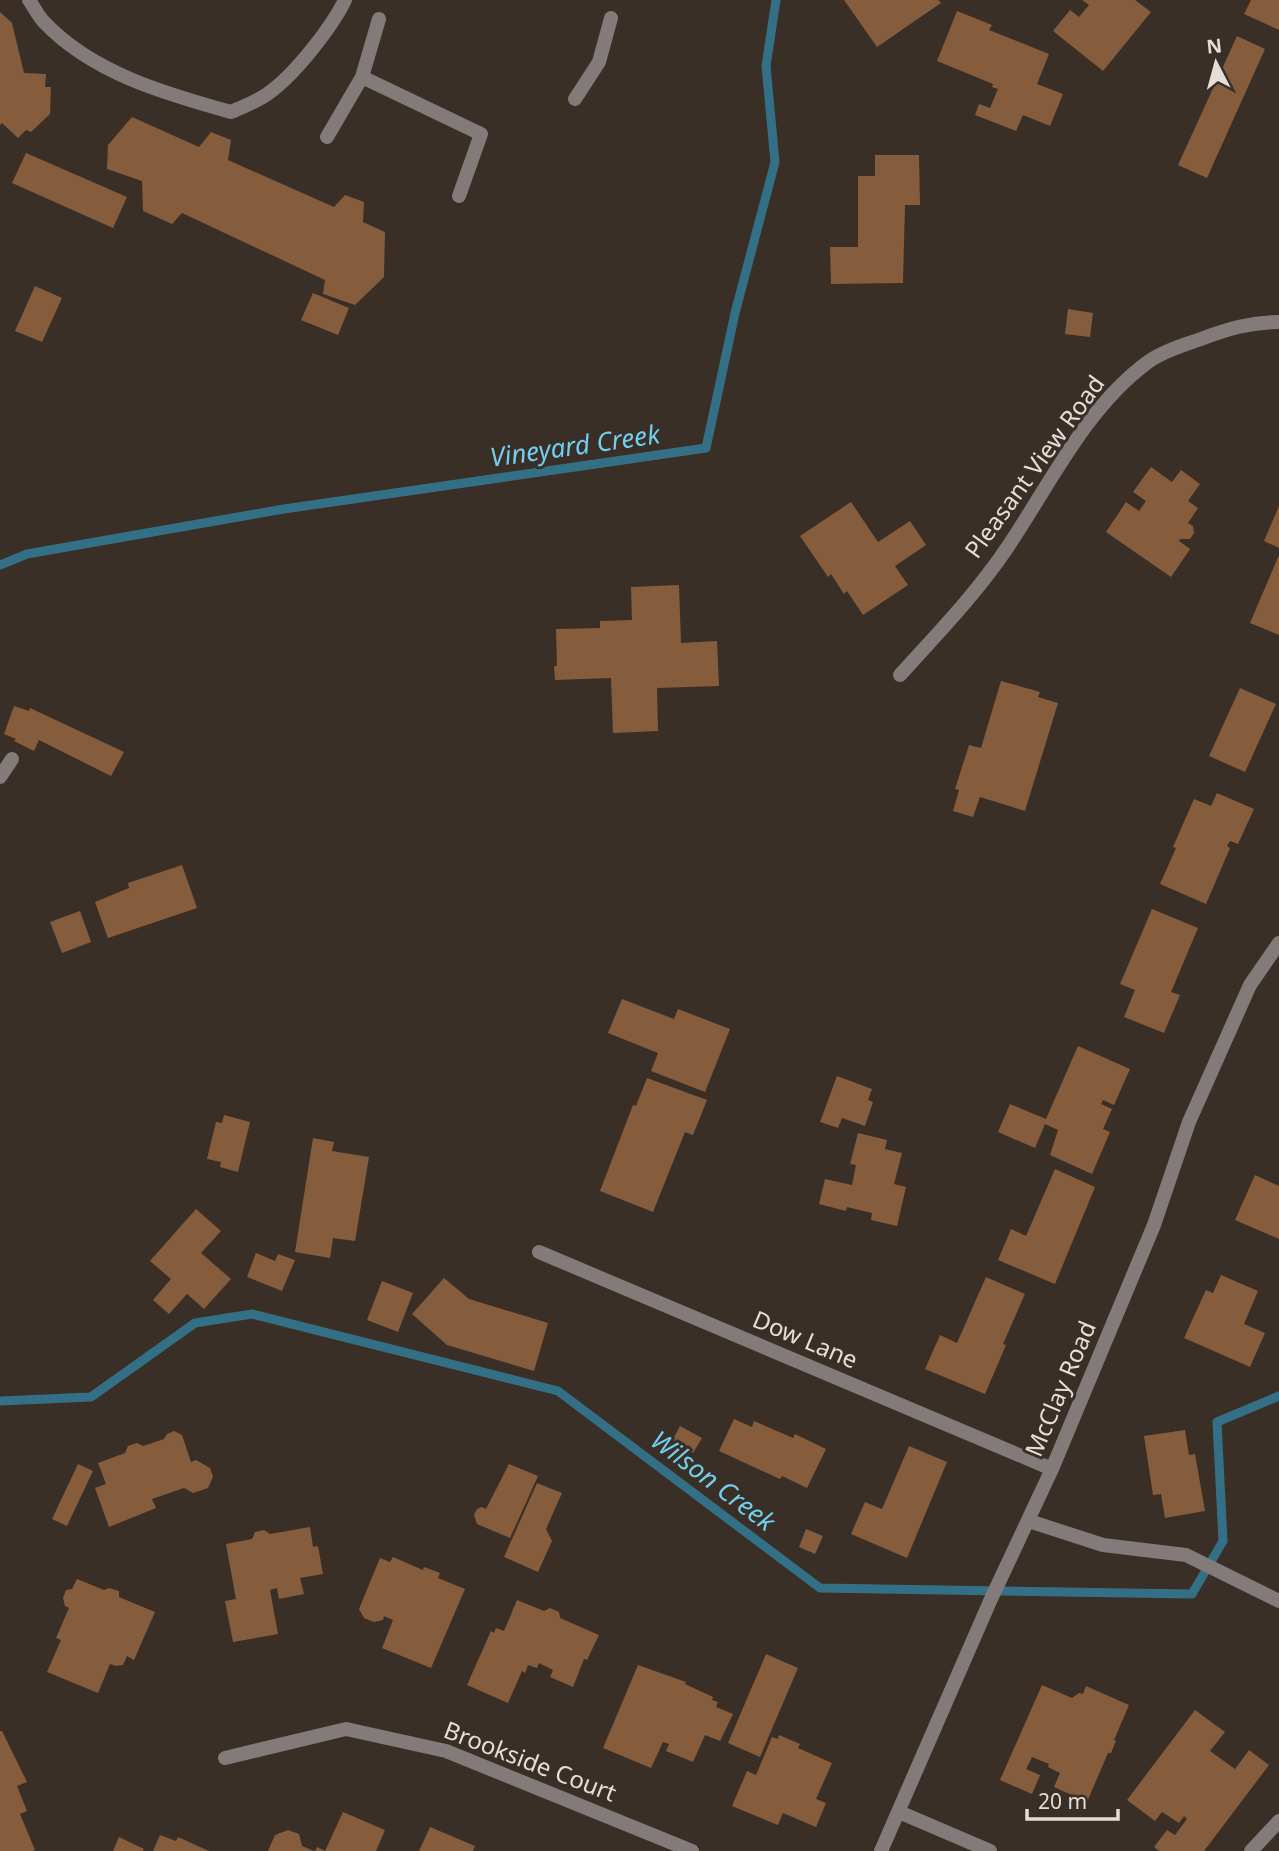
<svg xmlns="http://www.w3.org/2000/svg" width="1279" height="1851" viewBox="0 0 1279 1851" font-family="'Noto Sans',sans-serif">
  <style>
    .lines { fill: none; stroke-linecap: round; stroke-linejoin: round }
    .stream { stroke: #347085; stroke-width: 9 }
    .building { fill: #855d3d }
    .service { stroke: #827b79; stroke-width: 14 }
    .minor { stroke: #827b79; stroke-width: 14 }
    .labels { text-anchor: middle; stroke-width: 6; stroke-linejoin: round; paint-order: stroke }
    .street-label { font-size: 24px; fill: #e4ddd8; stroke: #392f27 }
    .water-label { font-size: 26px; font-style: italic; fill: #71ceef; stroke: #392f27 }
  </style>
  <rect width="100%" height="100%" fill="#392f27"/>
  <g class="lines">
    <!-- stream -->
    <path class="stream" d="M0 565 27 554 284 509 706 448 735 313 775 162 766 66 776 0
      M0 1401 91 1397 195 1323 252 1314 558 1391 820 1588 1192 1594 1223 1541 1217 1422 1279 1396"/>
  </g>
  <!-- building -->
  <path class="building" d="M844 0H938L941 3 877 47Z
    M1082 0H1135L1151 12 1103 71 1053 31 1070 10 1079 17 1089 5Z
    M1251 0H1279V30L1244 14Z
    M957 11 992 25 989 30 1049 54 1037 84 1063 94 1050 126 1023 115 1016 131 975 115 979 104 990 108 998 89 992 87 993 84 937 61Z
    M0 12 12 23 24 73 46 74 45 87H51L50 114 31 132 26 130 18 138 2 123 0 125Z
    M1237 36 1265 49 1207 178 1178 165Z
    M132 117 199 147 211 132 231 140 228 160 334 207 345 195 364 202 363 222 385 232 384 277 355 305 323 294 325 280 182 213 172 224 143 211 142 181 107 169 108 145Z
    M26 153 127 197 113 228 12 183Z
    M875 155H919L920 205H905L903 283 831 284 830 247H858V176H875Z
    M35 286 62 298 42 342 15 331Z
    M313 293 349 308 338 335 301 320Z
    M1068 309 1093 313 1090 337 1065 334Z
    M1151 467 1172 482 1181 470 1200 484 1188 501 1198 508 1188 523 1193 526 1194 533 1190 539H1180L1179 541 1190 549 1171 577 1106 532 1126 502 1139 511 1146 501 1133 492Z
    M851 502 878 542 910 521 926 545 895 566 908 585 863 615 847 591 844 594 831 574 828 577 800 536Z
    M1279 506V548L1264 541Z
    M1279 555V635L1250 623Z
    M679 585 681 643 717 641 719 686 657 688 658 731 613 733 611 678 555 680 554 666H557L556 629 600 628V621L632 620 631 587Z
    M1001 681 1040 692 1038 697 1058 703 1025 811 980 797 973 817 953 811 959 790 955 789 969 745 981 748Z
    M1240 688 1276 704 1245 772 1209 756Z
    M14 706 29 711 30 708 124 752 111 776 39 740 34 751 14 741 16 739 4 734Z
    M1217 793 1254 809 1238 844 1230 841 1227 846 1230 848 1206 904 1160 884 1176 848 1173 847 1194 799 1211 806Z
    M182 865 197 908 108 938 95 902 129 888 128 883Z
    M1152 909 1198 928 1171 992 1180 995 1164 1033 1124 1017 1135 990 1120 984Z
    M80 911 91 942 62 953 50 922Z
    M622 999 674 1019 678 1009 730 1029 705 1092 651 1071 658 1053 608 1033Z
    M1078 1046 1130 1069 1114 1105 1103 1100 1101 1104 1112 1109 1103 1129 1110 1132 1092 1174 1050 1155 1058 1130 1045 1124 1035 1148 998 1132 1010 1104 1046 1119Z
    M837 1076 872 1089 868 1100 873 1102 865 1126 842 1118 838 1128 820 1122Z
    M647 1078 707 1100 693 1135 685 1132 653 1212 600 1191 633 1105 636 1106Z
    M224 1115 250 1122 238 1172 220 1167 221 1162 207 1159 216 1122 222 1123Z
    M858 1133 887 1140 885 1149 902 1153 894 1184 906 1187 897 1226 871 1220 872 1213 847 1207 846 1211 819 1204 825 1179 852 1185 856 1165 850 1164Z
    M313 1138 334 1142 332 1151 369 1157 355 1241 333 1238 330 1258 295 1252Z
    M1055 1169 1095 1187 1055 1284 998 1260 1011 1229 1026 1236Z
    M1255 1175 1279 1186V1239L1235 1220Z
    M196 1209 221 1231 201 1253 231 1279 204 1309 187 1294 169 1314 153 1300 171 1279 150 1261Z
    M256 1253 275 1261 278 1254 295 1260 282 1291 247 1277Z
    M1221 1275 1258 1291 1244 1324 1265 1333 1250 1367 1184 1338 1206 1290 1213 1293Z
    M986 1277 1025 1294 1003 1344 1006 1345 985 1394 925 1369 940 1335 957 1343Z
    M444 1278 469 1299 548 1323 534 1371 447 1345 412 1314Z
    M382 1281 413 1293 398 1332 367 1320Z
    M734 1419 752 1427 754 1421 793 1438 795 1434 826 1449 807 1488 782 1476 780 1479 719 1451Z
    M680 1426 702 1438 693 1453 672 1441Z
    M1185 1430 1189 1455 1195 1454 1205 1511 1165 1518 1161 1494 1153 1495 1144 1436Z
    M174 1431 182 1435 191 1462 196 1460 210 1468 213 1477 208 1488 193 1493 184 1488 152 1499 156 1508 109 1527 95 1488 106 1484 98 1463 125 1453 128 1446 137 1443 143 1446 164 1439 167 1434Z
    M909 1446 947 1462 907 1558 851 1534 865 1502 882 1509Z
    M78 1464 93 1471 67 1526 52 1519Z
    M509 1464 538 1476 510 1538 477 1524 474 1515 477 1509 482 1507 486 1509Z
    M537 1483 562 1493 546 1529 552 1541 538 1572 504 1557Z
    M310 1527 313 1547 318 1546 323 1574 300 1578 304 1594 279 1599 277 1588 270 1590 278 1634 233 1642 225 1601 236 1599 226 1544 252 1539 255 1532 264 1530 270 1534Z
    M806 1529 823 1536 815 1554 799 1547Z
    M393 1557 423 1570 424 1567 440 1573 438 1578 465 1589 431 1668 382 1648 393 1620 384 1616 383 1620 374 1622 364 1618 359 1609 380 1558 390 1562Z
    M77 1579 104 1590 109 1588 119 1591V1597L155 1612 134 1660 127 1656 123 1665 116 1666 110 1664 98 1693 47 1672 61 1640 56 1638 69 1608 65 1606 63 1598 66 1590 72 1589Z
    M517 1600 544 1611 550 1608 559 1612 560 1618 599 1635 587 1660 584 1659 573 1687 550 1677 553 1670 539 1663 537 1668 528 1665 525 1673 522 1671 508 1703 467 1685 491 1631 494 1633 496 1628 504 1631Z
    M766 1654 798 1668 760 1757 728 1743Z
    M638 1665 686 1682 685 1684 713 1697 712 1700 718 1702 716 1707 733 1714 720 1741 705 1735 693 1762 666 1751 669 1744 663 1742 651 1768 603 1748Z
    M1042 1685 1072 1698 1079 1693 1083 1694 1086 1686 1129 1705 1114 1740 1116 1741 1111 1753H1108L1087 1802 1054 1787 1060 1773 1048 1767 1049 1764 1032 1757 1026 1769 1040 1775 1032 1794 1000 1780Z
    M1195 1710 1225 1732 1210 1751 1235 1769 1249 1750 1269 1765 1204 1851H1159L1154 1847 1167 1830 1175 1835 1187 1819 1184 1816 1179 1823 1162 1812 1155 1821 1127 1800Z
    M0 1731H2L27 1782 17 1786 27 1811 20 1814 35 1850 33 1851H0Z
    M779 1735 800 1744 798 1748 832 1763 816 1799 826 1803 816 1827 783 1813 778 1825 732 1806 747 1771 756 1775 772 1737 778 1739Z
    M343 1812 385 1830 376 1851H315L317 1847 325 1851Z
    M430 1827 475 1846 473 1851H419Z
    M288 1830 299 1834 302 1846 314 1851H268L275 1835Z
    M160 1835 176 1841 178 1837 209 1851H153Z
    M119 1837 144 1849 143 1851H113Z"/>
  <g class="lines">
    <!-- service -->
    <path class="service" d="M29 0C34 7 38 16 44 22 92 73 166 94 231 112 244 106 259 101 270 92 295 74 332 27 345 0
      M362 77 481 134 459 196
      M575 99 599 62 611 18
      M327 137 362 77 379 19
      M0 777 12 759"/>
    <!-- minor -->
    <path class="minor" d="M900 675C937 634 976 594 1007 548 1049 486 1086 407 1148 362 1163 351 1184 345 1201 339 1227 329 1251 322 1279 322
      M539 1252 1052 1469
      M1029 1521 1103 1545 1186 1555 1279 1601
      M225 1758 346 1729 446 1751 692 1851
      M899 1812 990 1851
      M881 1851 991 1599 1052 1469 1154 1225 1189 1122 1250 985 1279 943
      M1251 1851 1279 1821"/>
  </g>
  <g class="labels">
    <!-- street labels -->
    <g class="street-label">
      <text transform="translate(1035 467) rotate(-54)" y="8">Pleasant View Road</text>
      <text transform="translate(805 1340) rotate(23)" y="8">Dow Lane</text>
      <text transform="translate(1061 1389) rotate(-67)" y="8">McClay Road</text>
      <text transform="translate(530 1762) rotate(21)" y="8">Brookside Court</text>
    </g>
    <!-- water labels -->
    <g class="water-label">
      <text transform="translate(575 446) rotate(-8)" y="9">Vineyard Creek</text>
      <text transform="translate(713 1481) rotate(37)" y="9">Wilson Creek</text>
    </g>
  </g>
  <!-- north arrow -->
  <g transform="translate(1216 63) rotate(354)" stroke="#392f27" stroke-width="5" paint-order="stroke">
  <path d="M0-5L12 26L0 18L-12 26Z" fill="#e4ddd8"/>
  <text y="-10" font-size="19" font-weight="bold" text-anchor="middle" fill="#e4ddd8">N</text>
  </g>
  <!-- scale -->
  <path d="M1027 1809v10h91v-10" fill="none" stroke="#e4ddd8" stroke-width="3.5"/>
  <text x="1038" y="1809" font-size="21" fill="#e4ddd8" stroke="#392f27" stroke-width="5" paint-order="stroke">20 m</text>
</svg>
